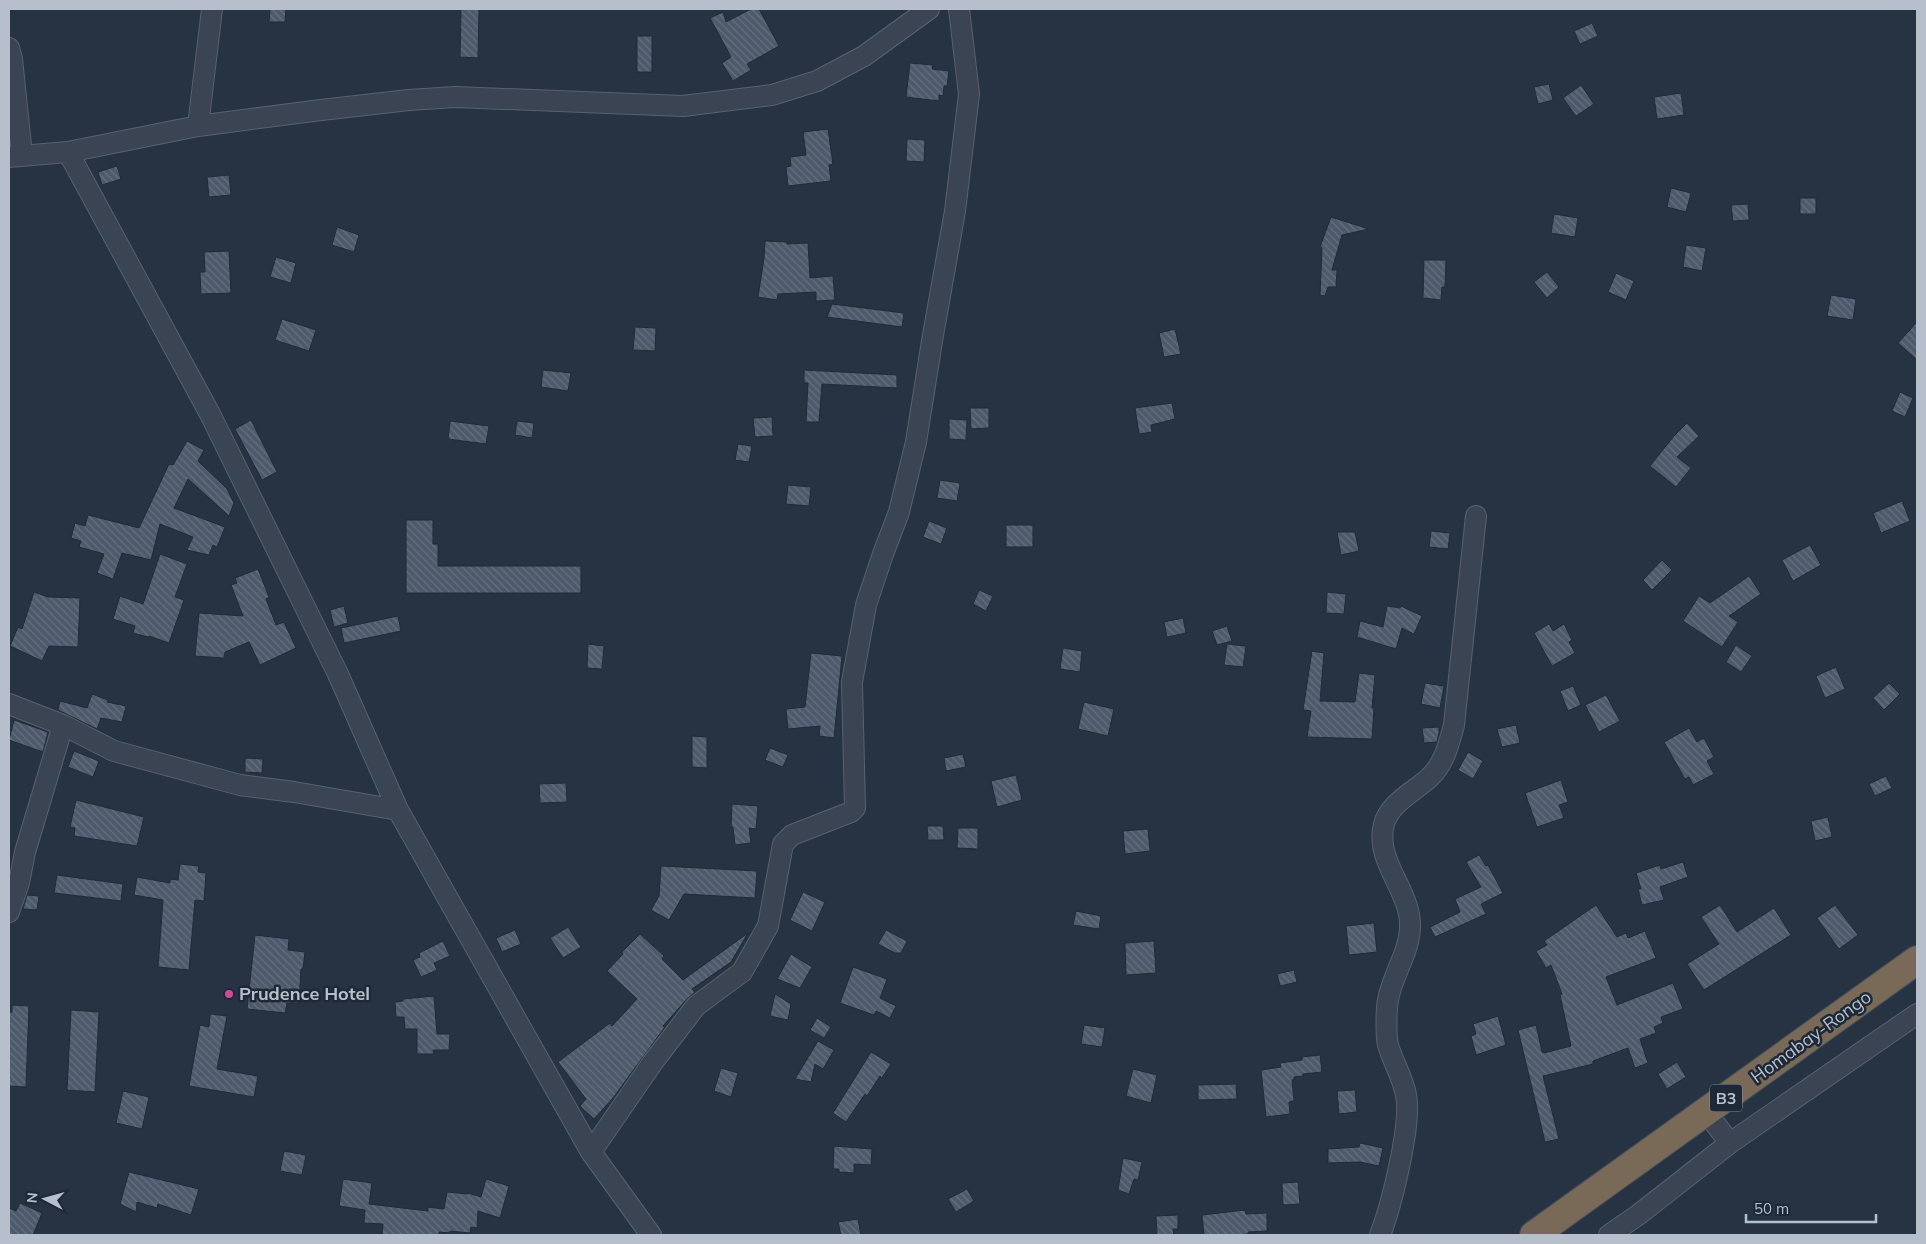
<svg xmlns="http://www.w3.org/2000/svg" width="1926" height="1244" viewBox="0 0 1926 1244" font-family="Mulish,sans-serif">
  <style>
    .building { fill: url(#building-back-hatch); stroke: #202b39 }
    .lines { fill: none; stroke-linecap: round; stroke-linejoin: round }
    .minor-casing { stroke: #58626f; stroke-width: 22 }
    .highway-casing { stroke: #444f5c; stroke-width: 30 }
    .minor { stroke: #3a4452; stroke-width: 20 }
    .highway { stroke: #786a57; stroke-width: 28 }
    .hotel-dot { fill: #d1479c; stroke: #1e2937; stroke-width: 2 }
    .labels { text-anchor: middle; stroke-width: 5; stroke-linejoin: round; paint-order: stroke }
    .shield { fill: #1e2937; stroke: #89929f; stroke-width: 1 }
    .shield-label { font-size: 16px; font-weight: bold; fill: #b7bfcc }
    .poi-label { font-size: 18px; font-weight: bold; fill: #b7bfcc; stroke: #1e2937; text-anchor: start }
    .street-label { font-size: 18px; fill: #b7bfcc; stroke: #1e2937 }
  </style>
  <defs>
    <pattern id="building-back-hatch" width="6" height="6" patternUnits="userSpaceOnUse" patternTransform="scale(1.25)"><rect width="6" height="6" fill="#4c5a6b"/><path d="M-1 5l2 2M0 0l6 6M5-1l2 2" fill="none" stroke="#64707f"/></pattern>
  </defs>
  <rect width="100%" height="100%" fill="#253342"/>
  <!-- building -->
  <path class="building" d="M270 9H286L285 22H269Z
    M461 9H479L478 58 460 57Z
    M751 9H759L779 46 747 64 751 70 733 81 722 63 731 57 710 18 723 12 726 22Z
    M1592 23 1598 36 1580 44 1574 31Z
    M637 36H652V72H637Z
    M910 63 933 65 932 69 949 71 947 86H944L943 96 939 95V101L906 97Z
    M1549 84 1553 100 1538 104 1534 87Z
    M1581 85 1594 104 1576 116 1563 98Z
    M1681 93 1684 115 1657 119 1654 97Z
    M828 129 833 164 829 165 831 181 788 186 786 167 791 166 790 157 806 155 803 132Z
    M907 139 925 140 924 162 906 161Z
    M117 166 121 179 102 185 98 172Z
    M229 175 231 195 209 197 207 177Z
    M1671 188 1691 193 1686 212 1667 207Z
    M1800 198H1816V214H1800Z
    M1748 204 1749 220 1733 221 1731 205Z
    M1554 214 1578 218 1575 237 1551 233Z
    M1331 217 1369 229 1342 235 1332 270H1337L1336 287H1328L1325 296 1320 295 1322 248 1320 247Z
    M337 227 359 235 354 252 332 245Z
    M765 241 787 242V244L808 243 810 278 833 276 835 300 816 301V292L778 294 777 300 758 297 764 258Z
    M1686 245 1706 248 1702 271 1683 267Z
    M229 251 231 293 201 294 200 272H205L204 252Z
    M276 257 296 263 291 283 270 277Z
    M1424 260H1446L1445 287H1442L1441 300 1423 298Z
    M1547 272 1559 287 1547 298 1534 282Z
    M1616 273 1634 281 1626 300 1608 292Z
    M1831 295 1856 299 1853 320 1827 316Z
    M832 304 904 313 902 327 827 317Z
    M282 319 316 330 309 351 275 340Z
    M1917 322V360L1898 343Z
    M635 327 656 328 655 351 633 350Z
    M1175 329 1181 354 1164 357 1159 333Z
    M543 370 571 373 568 391 541 387Z
    M804 370 897 375V388L822 384 819 422H806L808 383H804Z
    M1900 392 1913 398 1905 417 1892 411Z
    M1172 403 1175 419 1151 425 1152 432 1139 434 1135 408Z
    M970 408H989V428L971 429Z
    M772 417 773 436 755 437 753 418Z
    M949 419 967 420 966 440 949 439Z
    M251 420 277 472 262 480 235 429Z
    M450 421 489 426 486 444 448 439Z
    M517 421 534 423 532 438 515 435Z
    M1687 423 1699 436 1677 457 1691 468 1676 487 1650 466 1674 436Z
    M187 441 204 450 198 461 227 489 234 503 229 516 188 479 174 508 225 527 217 547 213 545 209 555 187 550 193 537 160 524 151 560 122 553 113 579 97 573 104 554 79 547 81 541 71 538 75 523 85 526 88 515 139 528 169 464 173 465Z
    M738 444 752 446 749 462 735 460Z
    M940 480 960 483 957 501 937 498Z
    M788 485 811 487 809 506 786 504Z
    M1902 501 1910 521 1881 533 1873 513Z
    M406 520H433V544H438V566H581V593H406Z
    M929 521 947 528 941 544 923 537Z
    M1006 525H1033V547H1006Z
    M1431 531 1450 533 1448 549 1429 547Z
    M1337 532H1355L1359 551 1341 555Z
    M1810 545 1821 565 1793 581 1782 560Z
    M160 554 187 564 175 597 184 600 169 643 149 636 148 637 133 633 135 626 113 619 120 596 143 604Z
    M1662 560 1672 570 1652 590 1643 580Z
    M258 569 269 597 266 599 276 625 284 622 296 648 260 665 249 642 225 652 224 658 195 656 199 613 243 616 231 585 237 583 235 578Z
    M1749 576 1761 594 1729 616 1738 622 1722 647 1683 621 1699 596 1710 603Z
    M979 590 993 596 986 611 973 604Z
    M34 592 48 597 80 598 78 647 49 646 42 661 10 646 18 627 22 629Z
    M1327 592 1346 594 1344 614 1326 613Z
    M344 606 348 623 334 627 330 610Z
    M1387 606 1400 608 1401 606 1422 616 1414 634 1402 628 1396 649 1357 637 1360 621 1383 627Z
    M398 616 401 631 344 643 341 628Z
    M1183 618 1186 633 1167 637 1164 622Z
    M1549 624 1553 631 1564 624 1572 640 1569 642 1575 653 1552 666 1534 633Z
    M1227 626 1232 641 1217 645 1212 631Z
    M588 644 604 646 602 669 587 668Z
    M1227 644 1246 646 1243 667 1224 665Z
    M1736 645 1752 656 1741 672 1726 662Z
    M1063 648 1082 651 1080 672 1060 669Z
    M1312 651 1324 653 1320 701 1355 702 1359 673 1375 675 1372 708H1374L1372 739 1307 737 1311 711 1303 710Z
    M811 653 842 656 834 738 819 736 820 726 788 729 786 709 805 707Z
    M1836 667 1845 689 1825 698 1816 676Z
    M1425 683 1444 686 1440 708 1421 704Z
    M1889 683 1900 694 1884 710 1873 698Z
    M1573 686 1581 705 1568 711 1560 691Z
    M92 694 108 700 107 702 126 706 122 722 101 718 97 729 58 710 60 701 87 708Z
    M1606 695 1620 721 1599 732 1585 705Z
    M1084 702 1114 709 1108 736 1078 729Z
    M14 720 48 732 43 752 9 740Z
    M1516 725 1520 743 1502 747 1497 729Z
    M1439 727V733L1437 742 1424 743 1422 728Z
    M1689 728 1697 742 1704 738 1714 757 1707 761 1714 774 1693 785 1689 777 1685 779 1664 742Z
    M692 736 707 737V768L692 767Z
    M770 748 788 755 783 767 765 760Z
    M74 751 99 761 93 777 68 767Z
    M1468 752 1483 761 1473 779 1458 770Z
    M963 754 966 767 946 771 944 758Z
    M245 758 263 759 262 773 245 772Z
    M1016 775 1022 800 997 807 991 781Z
    M1886 776 1892 788 1875 796 1869 784Z
    M1561 780 1568 802 1559 805 1564 818 1537 827 1525 793Z
    M566 783 567 802 540 803 539 784Z
    M76 800 144 817 137 846 74 836 75 828 70 827Z
    M732 804 758 806 756 829 749 828 751 843 735 845 733 827H731Z
    M1828 817 1832 837 1815 841 1811 821Z
    M927 826H943L944 840H928Z
    M958 828H978V849L957 848Z
    M1148 829 1150 851 1125 854 1123 831Z
    M1479 855 1486 866 1488 865 1503 893 1481 904 1486 914 1435 937 1430 927 1460 912 1455 899 1481 887 1466 862Z
    M1683 862 1688 877 1660 887 1664 900 1642 905 1638 889H1641L1636 873 1660 865 1661 869Z
    M180 864 199 866 198 872 206 873 204 901 195 900 189 970 158 967 163 900 134 895 137 877 170 883V879L178 880Z
    M661 866 757 871 755 898 684 894 669 920 651 910 659 896Z
    M57 875 123 884 121 901 54 893Z
    M803 892 825 902 812 931 790 920Z
    M27 895 39 896 37 910 23 909Z
    M1596 905 1617 937 1626 933 1628 938 1645 931 1656 958 1606 977 1617 1005 1673 983 1683 1009 1661 1017 1663 1023 1654 1027 1656 1033 1640 1039 1648 1063 1635 1068 1628 1048 1593 1061V1064L1543 1076 1559 1139 1545 1142 1518 1030 1536 1025 1542 1052 1544 1053 1571 1046 1560 995 1562 994 1551 965 1546 968 1536 951 1547 945 1544 941Z
    M1720 905 1737 932 1774 908 1791 935 1704 990 1687 964 1719 944 1701 917Z
    M1835 905 1858 935 1839 949 1817 918Z
    M1076 911 1101 916 1099 929 1073 925Z
    M1374 923 1377 952 1349 955 1346 926Z
    M568 927 581 947 563 958 550 938Z
    M515 930 521 944 502 952 496 938Z
    M886 930 907 941 901 953H895L878 944Z
    M748 933 731 962 692 989 695 992 687 999 663 1026 665 1027 613 1098 594 1119 580 1106 586 1099 558 1062 610 1023 612 1026 637 999 607 971 623 954 622 952 640 934 664 956 662 959 683 980Z
    M255 935 289 939 288 950 305 952 303 969H301L299 1003H287L285 1013 247 1009Z
    M443 941 450 956 434 963 437 970 421 977 413 960 420 957 419 953Z
    M1154 941 1156 973 1126 975 1125 943Z
    M791 954 812 967 800 988 777 979Z
    M853 967 887 979 880 998 896 1006 890 1018 876 1011 874 1015 840 1003Z
    M1294 970 1297 982 1280 986 1277 974Z
    M775 994 791 1004 788 1020 770 1016Z
    M434 996 437 1034H450L449 1050H433L434 1054H417V1029H405L404 1017H396L395 1002 403 1001V999Z
    M12 1005 29 1006 26 1087 9 1086V1012H12Z
    M71 1010 99 1012 95 1092 67 1090Z
    M210 1014 227 1016 217 1069 258 1076 254 1097 189 1086 200 1025 209 1027Z
    M1498 1016 1506 1045 1476 1055 1471 1036 1476 1034 1473 1024Z
    M817 1018 831 1027 824 1038 810 1030Z
    M1084 1025 1105 1028 1102 1047 1081 1044Z
    M818 1041 834 1050 823 1069 815 1064 811 1082 795 1079Z
    M871 1052 891 1064 882 1078 880 1076 867 1096 865 1094 846 1122 833 1113Z
    M1320 1055 1322 1072 1303 1074V1076L1294 1077V1080H1292L1294 1101 1289 1102 1290 1114 1266 1117 1261 1070 1281 1067 1280 1063 1302 1060V1057Z
    M1677 1062 1686 1077 1667 1089 1658 1074Z
    M721 1068 738 1073 731 1097 714 1091Z
    M1133 1069 1157 1075 1151 1103 1126 1096Z
    M1236 1084 1237 1099 1198 1100V1085Z
    M1355 1090 1357 1112 1339 1114 1337 1091Z
    M123 1091 149 1097 142 1129 116 1123Z
    M1360 1143 1383 1148 1379 1166 1360 1162 1328 1163V1149L1359 1147Z
    M834 1146 872 1149 871 1165 854 1164V1173L839 1172V1169H833Z
    M284 1151 306 1155 302 1175 280 1171Z
    M1123 1158 1142 1162 1138 1180 1134 1179 1129 1194 1118 1190Z
    M129 1172 199 1189 191 1215 158 1204 157 1208 137 1202 136 1212 120 1204Z
    M343 1179 372 1183 369 1204 428 1211V1207L444 1209 447 1192 468 1194V1193L481 1197 486 1179 509 1186 500 1218 478 1211 477 1228 471 1227 470 1233 450 1231V1233L439 1232V1235H382L383 1224 364 1223 365 1210 339 1206Z
    M1298 1182 1300 1204 1283 1205 1282 1183Z
    M967 1189 974 1201 956 1212 948 1199Z
    M20 1203 42 1213 33 1235H9V1208L16 1211Z
    M1245 1210 1246 1214 1267 1213V1231L1248 1232V1234L1234 1235H1204L1202 1215Z
    M1178 1215V1229H1173L1174 1235H1157L1156 1216Z
    M858 1219 861 1235H841L838 1222Z"/>
  <g class="lines">
    <defs>
      <path id="minor" d="M9 48 12 59 22 155
        M198 126 212 9
        M68 152 210 414 338 674 398 810 591 1152 651 1235
        M9 157 68 152 198 126 321 110 409 100 455 97 683 106 772 95 817 81 864 56 929 9
        M9 704 63 725 114 751 240 785 294 792 398 810
        M9 912 19 883 25 852 63 725
        M1706 1112 1730 1143
        M591 1152 653 1062 696 1006 742 972 768 926 783 844 792 835 851 812 855 808 852 682 866 605 883 554 899 512 916 442 932 341 955 211 969 94 959 9
        M1380 1235C1391 1207 1412 1124 1406 1095 1403 1078 1393 1062 1388 1045 1386 1036 1386 1010 1388 1000 1392 976 1409 953 1410 928 1412 891 1374 862 1384 824 1390 802 1416 791 1431 776 1445 762 1449 743 1454 725L1476 516
        M1609 1235 1638 1215 1730 1143 1917 1014"/>
      <path id="highway" d="M1534 1235 1917 960"/>
    </defs>
    <!-- minor casing -->
    <use href="#minor" class="minor-casing"/>
    <!-- highway casing -->
    <use href="#highway" class="highway-casing"/>
    <!-- minor -->
    <use href="#minor" class="minor"/>
    <!-- highway -->
    <use href="#highway" class="highway"/>
  </g>
  <!-- markers -->
  <circle class="hotel-dot" cx="229" cy="994" r="5"/>
  <g class="labels">
    <!-- shield labels -->
    <rect class="shield" x="1710" y="1084.5" width="32" height="27" rx="4"/>
    <g class="shield-label">
      <text x="1726" y="1104">B3</text>
    </g>
    <!-- poi labels -->
    <g class="poi-label">
      <text x="239" y="1000">Prudence Hotel</text>
    </g>
    <!-- street labels -->
    <g class="street-label">
      <text transform="translate(1811 1037) rotate(-36)" y="6">Homabay-Rongo</text>
    </g>
  </g>
  <!-- border -->
  <rect width="1926" height="1244" fill="none" stroke="#b7bfcc" stroke-width="20"/>
  <!-- north arrow -->
  <g transform="translate(45 1199) rotate(276)" stroke="#1e2937" stroke-width="4" paint-order="stroke">
  <path d="M0-4L9 19L0 12L-9 19Z" fill="#b7bfcc"/>
  <text y="-8" font-size="14" font-weight="bold" text-anchor="middle" fill="#b7bfcc">N</text>
  </g>
  <!-- scale -->
  <path d="M1746 1214v8h130v-8" fill="none" stroke="#b7bfcc" stroke-width="2.5"/>
  <text x="1754" y="1214" font-size="15" fill="#b7bfcc" stroke="#1e2937" stroke-width="4" paint-order="stroke">50 m</text>
</svg>
